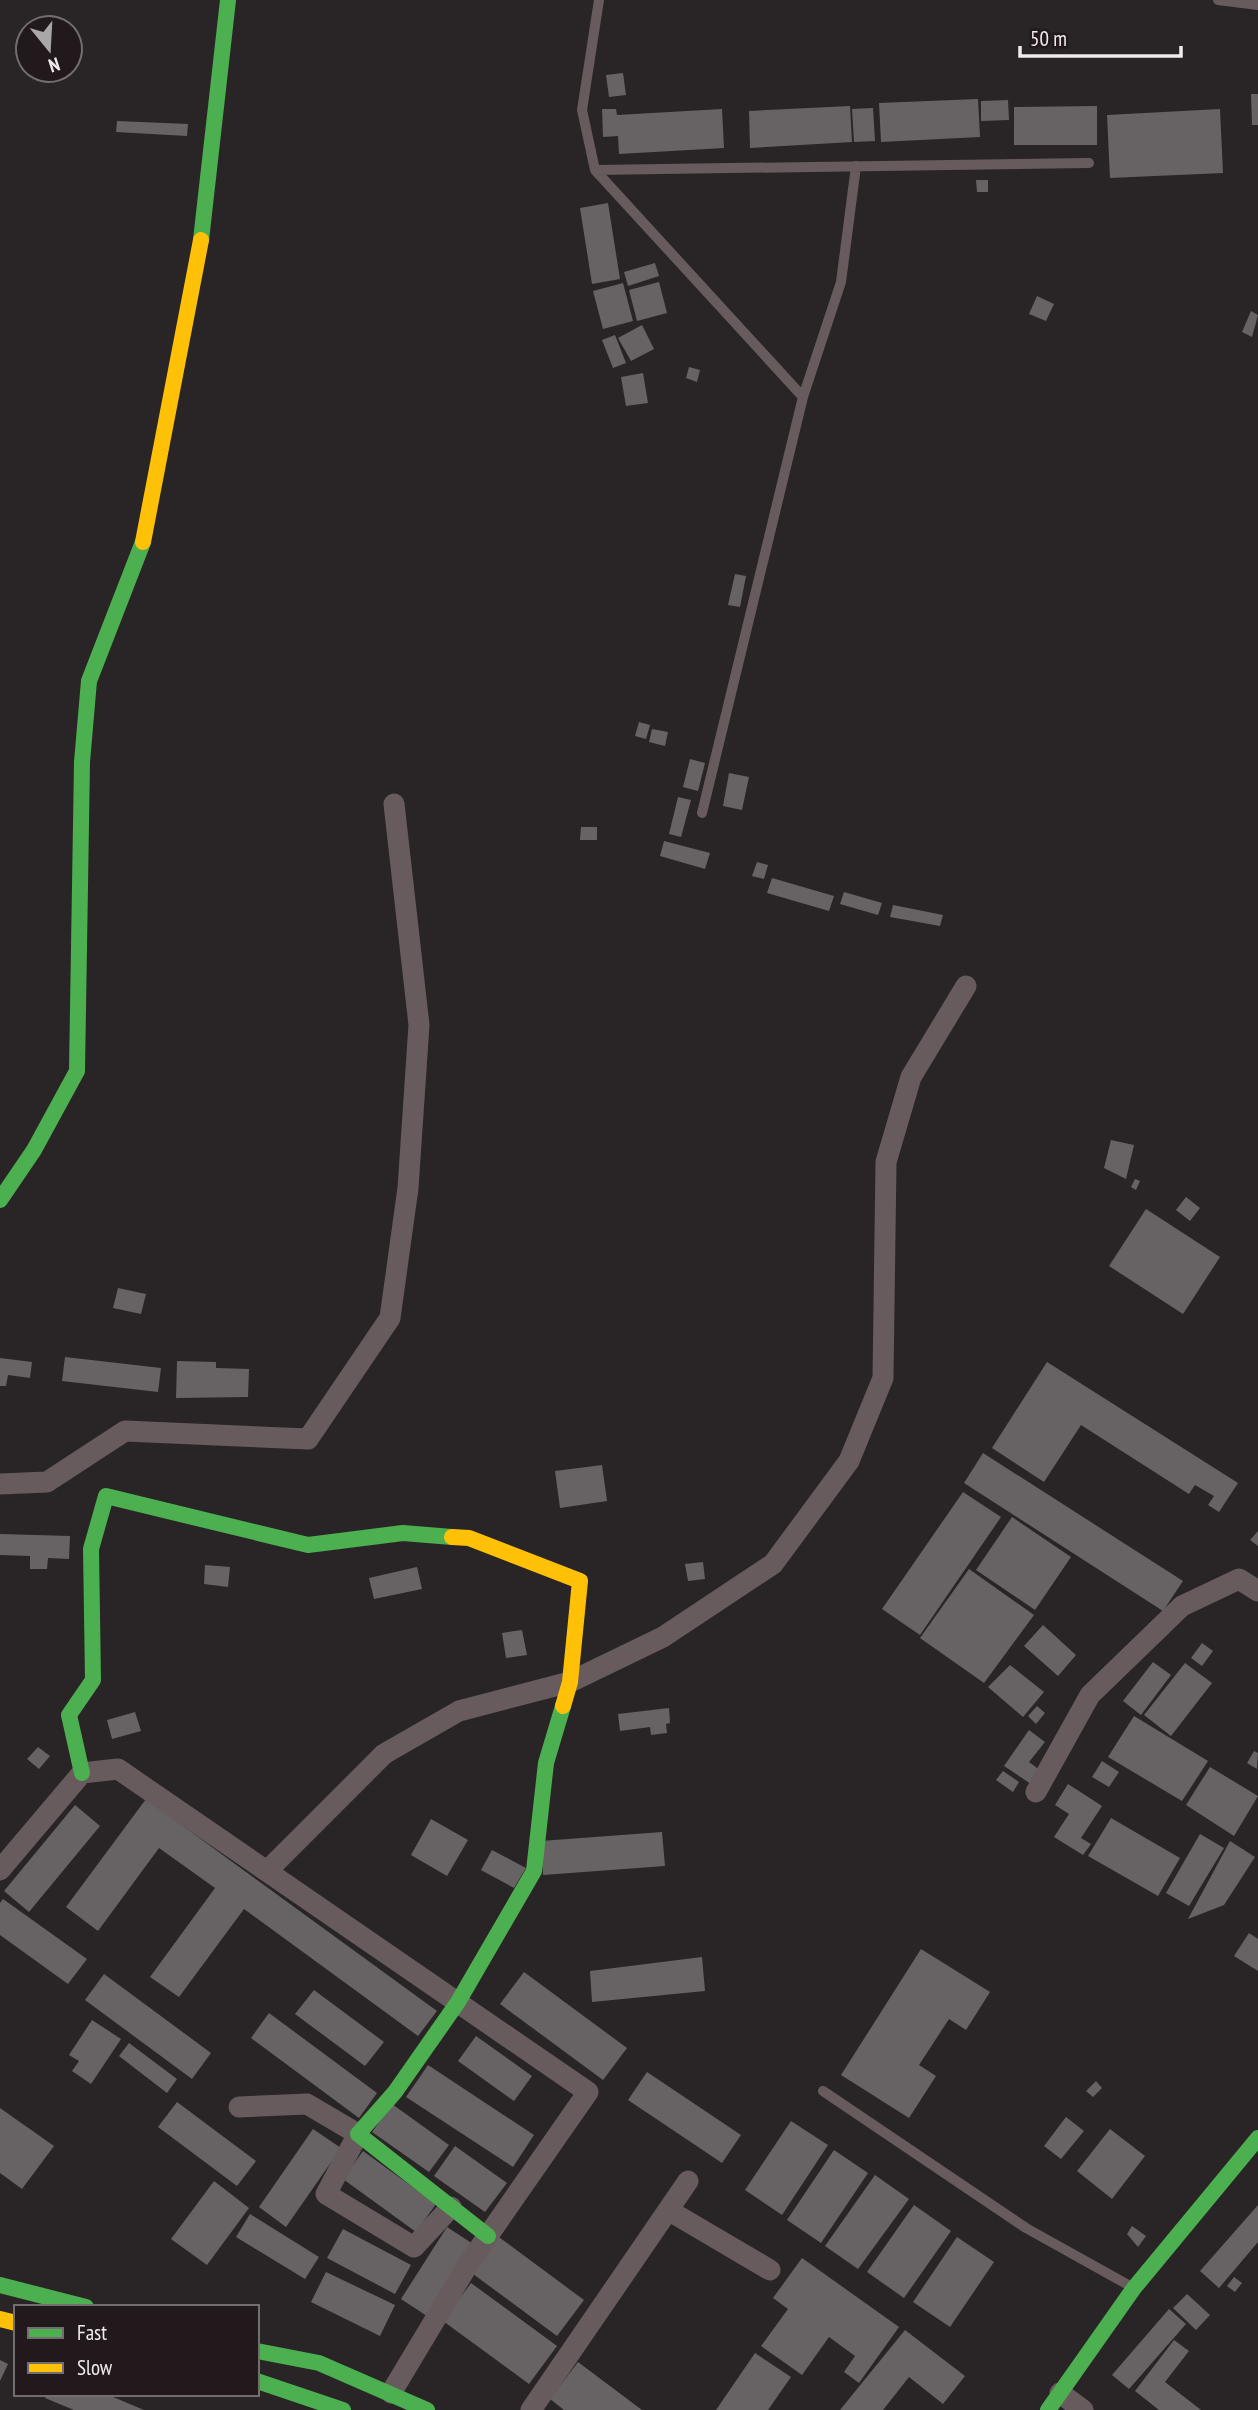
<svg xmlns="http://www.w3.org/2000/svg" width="1258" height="2410" viewBox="0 0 1258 2410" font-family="'PT Sans Narrow',sans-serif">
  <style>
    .building { fill: #676364 }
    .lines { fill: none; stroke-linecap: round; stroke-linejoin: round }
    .lane { stroke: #675b5e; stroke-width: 10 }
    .street { stroke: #675b5e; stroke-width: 21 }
    .fast { stroke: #4caf50; stroke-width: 16 }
    .slow { stroke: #ffc107; stroke-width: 16 }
  </style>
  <rect width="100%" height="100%" fill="#292526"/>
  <!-- building -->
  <path class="building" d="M623 73 626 95 609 97 606 75Z
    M1251 94H1258V125H1252Z
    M978 99 980 137 881 142 879 103Z
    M1008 100 1009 120 981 121V101Z
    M850 106 852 142 750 148 749 111Z
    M1097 106V145H1014V107Z
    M873 108 875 141 854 142 852 109Z
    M602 109H616L617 115 722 109 724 148 619 154 618 136 603 137Z
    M1220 109 1223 173 1110 178 1107 115Z
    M117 121 188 124 187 136 116 132Z
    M976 180H988V192H977Z
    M608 203 620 279 592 284 580 208Z
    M655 263 659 276 628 286 624 272Z
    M659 282 667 313 637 321 629 290Z
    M623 283 633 321 603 329 593 291Z
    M1037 296 1054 304 1046 321 1029 314Z
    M1251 311 1258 315 1252 337 1242 332Z
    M642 325 654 349 631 361 618 338Z
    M615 335 626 363 613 368 602 340Z
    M689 367 700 370 697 382 686 378Z
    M643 373 648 403 626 406 621 377Z
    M735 574 746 576 740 607 728 605Z
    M639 722 650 725 646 739 635 736Z
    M652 729 668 732 665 746 649 742Z
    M690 759 705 763 698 791 683 787Z
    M729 773 749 777 742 810 723 806Z
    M678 797 691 800 681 837 669 834Z
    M581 827H597V840H580Z
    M664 841 710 853 705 869 660 856Z
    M757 862 768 865 764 879 752 876Z
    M772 878 834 896 829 911 767 893Z
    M844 892 882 903 878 915 840 904Z
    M893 905 943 915 940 926 890 917Z
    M1111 1140 1134 1145 1126 1179 1104 1168Z
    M1135 1179 1140 1181 1136 1190 1131 1187Z
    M1186 1197 1200 1208 1190 1221 1176 1210Z
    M1146 1209 1220 1257 1183 1314 1109 1266Z
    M118 1288 146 1294 141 1314 113 1308Z
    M65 1357 161 1368 158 1392 62 1381Z
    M0 1358 32 1362 30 1378 8 1375 6 1386H0Z
    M177 1361 216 1362V1368L249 1369 248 1397 176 1398Z
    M1047 1362 1238 1483 1219 1512 1208 1505 1214 1496 1195 1485 1189 1494 1081 1425 1044 1482 992 1448Z
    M983 1453 1183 1581 1163 1611 964 1483Z
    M602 1465 607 1501 560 1508 555 1471Z
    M963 1492 1001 1517 920 1635 882 1609Z
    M1012 1517 1071 1557 1035 1610 976 1570Z
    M1258 1531V1546L1250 1540Z
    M0 1534 70 1536 69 1559 48 1558 47 1569H30V1556L0 1555Z
    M703 1562 705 1579 688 1581 685 1564Z
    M205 1565 230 1567 228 1587 204 1584Z
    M417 1567 422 1589 374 1599 369 1578Z
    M969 1569 1034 1615 984 1683 920 1638Z
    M1043 1625 1076 1655 1058 1676 1024 1646Z
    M522 1630 527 1655 506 1658 502 1633Z
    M1202 1643 1213 1651 1202 1666 1191 1658Z
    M1153 1662 1171 1675 1141 1715 1123 1701Z
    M1185 1663 1212 1683 1171 1736 1144 1715Z
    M1010 1665 1044 1692 1023 1717 988 1687Z
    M1037 1706 1045 1713 1036 1724 1028 1716Z
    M669 1708 670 1723 666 1724 667 1733 651 1735 650 1727 620 1731 618 1714Z
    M135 1712 141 1731 112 1739 107 1720Z
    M1134 1716 1208 1761 1182 1801 1108 1757Z
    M1029 1730 1045 1742 1029 1762 1041 1771 1031 1784 1004 1766Z
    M38 1747 50 1756 39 1769 27 1759Z
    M1254 1751 1258 1753 1257 1769 1247 1763Z
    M1102 1761 1119 1772 1109 1787 1092 1777Z
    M1210 1767 1258 1796 1234 1836 1186 1805Z
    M1003 1771 1019 1782 1013 1792 996 1780Z
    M1068 1784 1102 1806 1081 1838 1091 1844 1083 1855 1054 1837 1069 1814 1055 1805Z
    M146 1799 437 2011 418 2036 244 1909 179 1997 150 1977 215 1888 159 1848 98 1931 66 1907Z
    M75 1805 100 1826 29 1912 4 1891Z
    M1111 1818 1180 1858 1158 1896 1088 1856Z
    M431 1819 468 1840 447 1876 411 1855Z
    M662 1832 665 1866 543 1875 541 1841Z
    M1200 1834 1224 1848 1189 1906 1166 1893Z
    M1230 1841 1255 1857 1224 1905 1188 1919Z
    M492 1850 526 1868 514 1888 481 1870Z
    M3 1899 87 1959 68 1984 0 1935V1903Z
    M1249 1933 1258 1939V1971L1234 1956Z
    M921 1949 990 1992 966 2030 949 2019 919 2065 936 2076 909 2118 841 2075Z
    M702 1957 705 1991 592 2002 590 1971Z
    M524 1972 627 2048 603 2080 500 2004Z
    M104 1974 211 2053 192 2079 85 2000Z
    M314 1990 384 2042 365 2066 295 2014Z
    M269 2013 377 2093 359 2118 251 2038Z
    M92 2020 121 2039 91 2084 72 2071 79 2061 69 2055Z
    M476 2036 532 2076 514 2101 458 2061Z
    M129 2043 177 2079 167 2093 119 2056Z
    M428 2065 534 2135 513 2167 406 2097Z
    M647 2072 741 2135 722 2163 628 2100Z
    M1096 2081 1102 2088 1093 2097 1086 2091Z
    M177 2102 256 2161 237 2186 158 2127Z
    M392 2104 449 2145 429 2172 372 2132Z
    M0 2108 54 2146 22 2189 0 2173Z
    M1066 2117 1084 2131 1061 2159 1044 2146Z
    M791 2121 828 2145 782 2215 745 2190Z
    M313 2129 341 2148 286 2227 259 2207Z
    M1110 2129 1145 2156 1112 2199 1077 2171Z
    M455 2146 507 2183 485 2212 434 2176Z
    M834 2150 868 2173 821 2243 787 2220Z
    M363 2151 436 2204 416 2232 343 2179Z
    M875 2175 909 2199 858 2269 825 2246Z
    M214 2181 249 2208 207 2265 171 2239Z
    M914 2205 951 2231 904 2298 867 2272Z
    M1258 2205V2242L1219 2288 1200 2271Z
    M250 2214 319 2257 305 2279 236 2237Z
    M1132 2226 1146 2236 1138 2247 1127 2234Z
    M447 2227 473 2244 427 2316 401 2299Z
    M343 2229 411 2265 395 2294 327 2258Z
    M496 2235 584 2300 557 2336 469 2271Z
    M957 2237 994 2262 950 2327 913 2302Z
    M802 2258 899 2327 859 2383 844 2372 855 2356 829 2337 802 2375 761 2346 788 2309 773 2298Z
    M326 2272 395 2305 380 2336 311 2302Z
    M1234 2277 1242 2283 1235 2292 1227 2286Z
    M471 2283 557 2346 529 2384 443 2321Z
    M1187 2294 1210 2315 1196 2330 1173 2308Z
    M1169 2309 1186 2324 1129 2389 1112 2375Z
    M905 2330 965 2376 943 2404 909 2377 883 2410H840Z
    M1174 2340 1189 2351 1165 2382 1201 2410H1159L1135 2391Z
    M755 2353 791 2377 768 2410H716Z
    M0 2360 8 2364 0 2381Z
    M578 2362 642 2410H564L550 2399Z
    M46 2394H106L144 2410H74L45 2398Z"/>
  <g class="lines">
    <!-- lane -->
    <path class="lane" d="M599 0 582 110 595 170 803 397 702 813
      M1218 0 1258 5
      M595 170 1089 163
      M803 397 841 282 856 166
      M823 2091 1026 2228 1132 2287"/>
    <!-- street -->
    <path class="street" d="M0 1484 47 1482 125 1431 308 1439 390 1318 408 1188 419 1025 394 804
      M1036 1792 1090 1695 1182 1606 1239 1579 1258 1591
      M0 1870 82 1773 118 1769 588 2092 469 2263 391 2393
      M267 1871 384 1754 459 1711 570 1682 663 1637 773 1564 849 1461 883 1378 886 1162 911 1077 966 986
      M239 2107 307 2104 358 2134 326 2194 414 2247 451 2207
      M668 2210 770 2270
      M1060 2393 1083 2410
      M531 2410 688 2181"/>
    <!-- fast -->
    <path class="fast" d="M201 240 228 0
      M0 1200 34 1150 77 1071 82 762 89 681 143 542
      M82 1773 69 1715 93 1680 91 1549 106 1496 308 1545 403 1533 452 1537
      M488 2236 358 2134 395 2092 458 2002 534 1871 546 1763 563 1706
      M0 2285 86 2307
      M257 2351 319 2363 427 2410
      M257 2381 343 2410
      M1048 2410 1134 2288 1258 2138"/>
    <!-- slow -->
    <path class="slow" d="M143 542 201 240
      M452 1537 469 1538 580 1581 570 1682 563 1706
      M0 2319 16 2323"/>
  </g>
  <!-- legend -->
  <rect x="14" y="2305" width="245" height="91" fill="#21191b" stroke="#746d6f" stroke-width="2"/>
  <rect x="28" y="2328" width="35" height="10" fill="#4caf50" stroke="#746d6f" stroke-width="2"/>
  <text x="77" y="2340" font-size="21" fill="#f1ebec">Fast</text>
  <rect x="28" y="2363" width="35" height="10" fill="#ffc107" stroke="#746d6f" stroke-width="2"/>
  <text x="77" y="2375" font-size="21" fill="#f1ebec">Slow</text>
  <!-- north arrow -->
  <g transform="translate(49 49) rotate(162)"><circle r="33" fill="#21191b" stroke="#746d6f" stroke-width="2"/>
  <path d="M0-5L12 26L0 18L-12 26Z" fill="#aba6a7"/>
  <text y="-10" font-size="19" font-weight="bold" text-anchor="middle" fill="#f1ebec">N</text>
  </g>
  <!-- scale -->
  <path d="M1020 46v10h161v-10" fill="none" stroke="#f1ebec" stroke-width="3.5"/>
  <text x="1030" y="46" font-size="21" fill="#f1ebec" stroke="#21191b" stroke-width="5" paint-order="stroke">50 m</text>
</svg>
